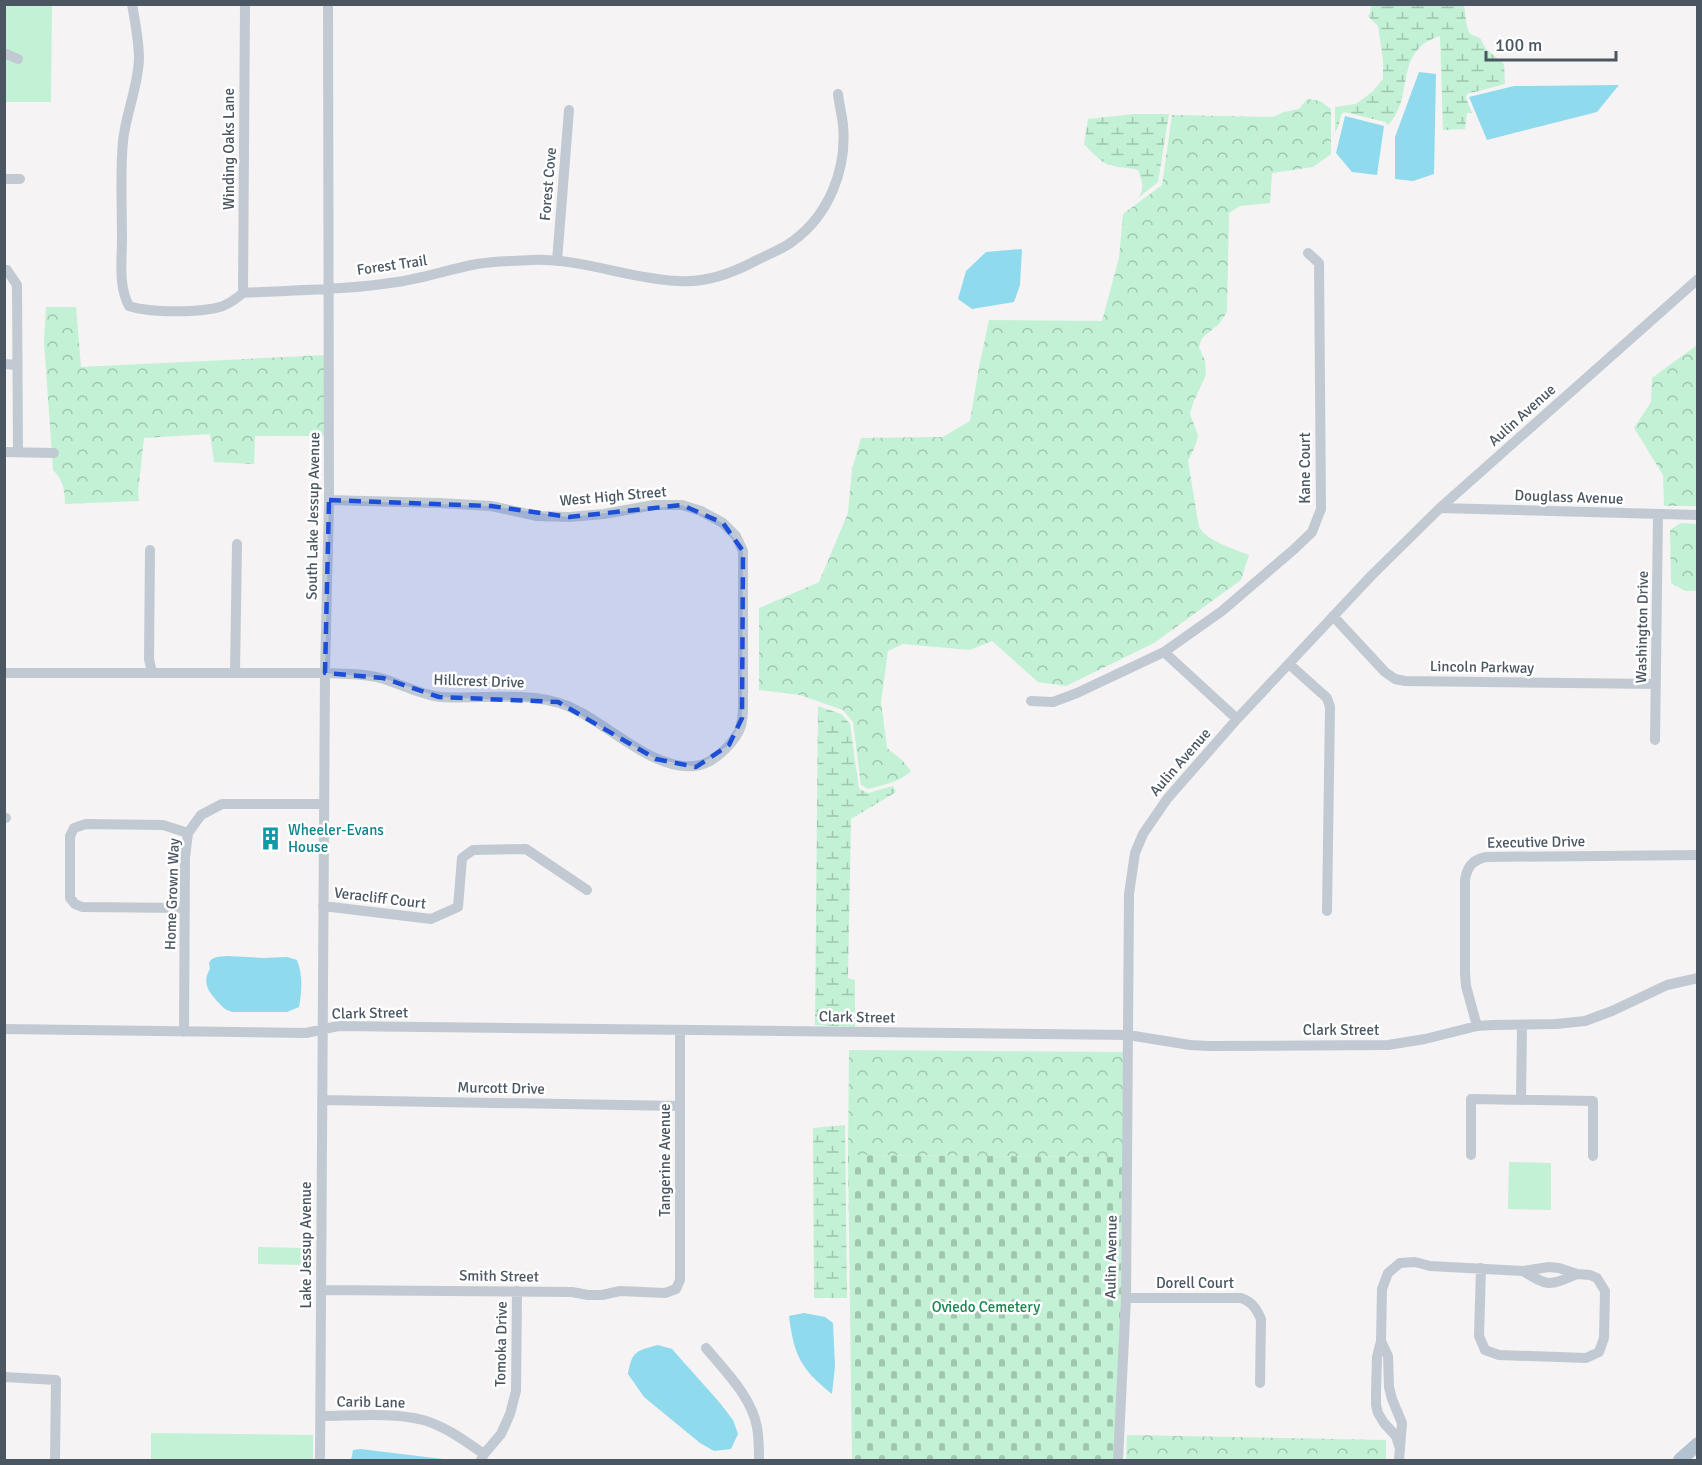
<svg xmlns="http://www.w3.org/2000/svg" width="1702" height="1465" viewBox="0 0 1702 1465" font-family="Signika,sans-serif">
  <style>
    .forest { fill: url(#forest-crowns) }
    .wetland { fill: url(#wetland-marsh) }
    .cemetery { fill: url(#cemetery-stones) }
    .green { fill: #c3f1d5 }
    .water { fill: #90daee }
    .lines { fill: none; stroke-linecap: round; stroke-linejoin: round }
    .minor { stroke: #c1cad2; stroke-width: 10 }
    .major { stroke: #b3c2d1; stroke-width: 14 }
    .marked { fill: #1d4ed8; fill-opacity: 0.2; stroke: #1d4ed8; stroke-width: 4.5; stroke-dasharray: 12 8; stroke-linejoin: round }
    .labels { text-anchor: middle; stroke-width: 5; stroke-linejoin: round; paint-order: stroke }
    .street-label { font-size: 15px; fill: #4a5661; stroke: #fff }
    .culture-label { font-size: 15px; fill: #0d838f; stroke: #fff; text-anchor: start }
    .park-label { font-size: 15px; fill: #17864f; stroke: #fff }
  </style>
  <defs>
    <pattern id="forest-crowns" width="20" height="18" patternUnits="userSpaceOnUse" patternTransform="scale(1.5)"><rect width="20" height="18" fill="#c3f1d5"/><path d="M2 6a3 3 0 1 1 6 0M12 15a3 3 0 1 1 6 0" fill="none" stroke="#a0c6b0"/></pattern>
    <pattern id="wetland-marsh" width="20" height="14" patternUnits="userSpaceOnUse" patternTransform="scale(1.5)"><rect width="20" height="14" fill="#c3f1d5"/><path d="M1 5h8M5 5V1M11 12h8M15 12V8" fill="none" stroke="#a0c6b0"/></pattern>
    <pattern id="cemetery-stones" width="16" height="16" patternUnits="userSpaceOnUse" patternTransform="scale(1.5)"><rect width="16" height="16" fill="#c3f1d5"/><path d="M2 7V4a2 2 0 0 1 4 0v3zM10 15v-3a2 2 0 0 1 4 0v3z" fill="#a0c6b0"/></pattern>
  </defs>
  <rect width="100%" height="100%" fill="#f5f3f3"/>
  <!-- forest -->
  <path class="forest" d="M1307 99 1320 101 1331 109V154L1313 167 1272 173 1270 203 1240 206 1229 213 1227 312 1219 324 1202 338 1199 347 1205 361 1206 375 1193 403 1190 414 1198 435 1196 444 1188 461 1199 527C1207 541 1234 549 1249 555L1241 580 1154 643 1066 686 1038 682 992 641 970 650 903 644 888 651 881 702 887 748 902 760 911 771C900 782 883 785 868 789L861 785 853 722 843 710 800 695 759 690V608L819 582 848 513 852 469 861 438 943 437 970 421 979 367 989 320 1102 321 1119 258 1123 214 1162 185 1172 115 1273 117 1284 112 1299 109Z
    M46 307H76L81 367 325 355V436H255L254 464 214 462 210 434 144 438 138 492 139 501 65 504C65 490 63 480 53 470L44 341Z
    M1697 345V506H1664L1663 475 1634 428 1651 402 1652 378Z
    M1681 523 1697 524V591H1685L1671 583 1670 530Z
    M849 1050 1123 1052 1122 1157 848 1155Z
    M1127 1435 1386 1440V1460H1126Z"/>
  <!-- wetland -->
  <path class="wetland" d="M1371 5H1464C1466 15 1465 25 1470 34L1480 38 1486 49 1504 64 1505 84 1467 94 1466 98 1472 113H1467L1465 129 1443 130 1440 36C1392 51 1416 97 1388 125L1385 122 1344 112C1338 116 1341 127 1335 132V107L1356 104 1372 92 1383 79V60L1378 26 1368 16 1370 13Z
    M1134 114H1169L1158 182 1138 198C1145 189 1142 180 1138 170 1128 167 1112 168 1103 162 1096 157 1090 150 1084 144L1088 119Z
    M818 706 841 714 850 724 859 789 868 793 893 786 896 792 851 819 848 978 855 980V1027L815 1025Z
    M845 1125 847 1298H814L813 1128Z"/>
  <!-- cemetery -->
  <path class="cemetery" d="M848 1155 1122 1157 1121 1302 1115 1460H852Z"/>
  <!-- green -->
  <path class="green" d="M5 5H52L51 102H5Z
    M1509 1162 1551 1163V1210L1508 1209Z
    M258 1247 304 1248V1265L258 1264Z
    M151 1433 313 1435V1460H151Z"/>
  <!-- water -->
  <path class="water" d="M1419 72 1436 74 1434 174 1413 181 1395 179V137Z
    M1619 85 1597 112 1487 140 1469 97 1514 86Z
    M1345 116 1384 126 1377 175 1352 172 1336 153Z
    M1022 249 1020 285 1014 302 972 309 958 299 966 271 986 252Z
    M227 956 263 958 287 957 297 960C303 975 302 991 299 1007L287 1012H233C224 1010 223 1007 217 1001 208 991 202 982 210 969L209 963C212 956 220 957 227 956Z
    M804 1313 825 1317 833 1323 835 1366 832 1394C801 1369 794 1356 789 1316Z
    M658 1345 672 1349 720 1403 733 1420 738 1434 731 1449 714 1451 700 1443 644 1397 628 1374C632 1351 636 1351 658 1345Z
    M360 1449 443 1459 445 1460H351L353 1450Z"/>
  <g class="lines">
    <!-- minor -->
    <path class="minor" d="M132 4C135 22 139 41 139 59 138 87 126 113 123 141 120 172 122 206 122 238 122 260 118 285 129 306 150 313 202 313 223 306 230 303 237 298 243 293 294 290 347 290 397 282 424 278 450 269 477 264 495 261 514 261 531 260 582 258 629 279 679 281 707 283 733 273 757 260 769 254 783 249 793 241 829 215 847 169 843 125 842 115 839 104 838 94
      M4 53 18 59
      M4 179H20
      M557 261 569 110
      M7 270 17 285 18 452
      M243 293 245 4
      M4 364 17 365
      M4 452 54 453
      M1440 508 1698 515
      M150 550 149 659 152 673
      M1333 616 1385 672 1395 679 1405 681 1656 684
      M1164 652 1237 719
      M1289 664 1327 698 1330 707 1327 911
      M4 673H325C344 674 365 673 384 679 403 685 421 695 441 697 487 700 538 688 580 712 614 730 655 770 694 766 712 765 731 746 739 731 743 722 743 713 743 704V551L736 536 723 523 701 511 682 505H654L604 514 569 517 537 516 491 506 439 503 329 500
      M235 673 237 544
      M1031 701 1053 702 1077 693 1164 652 1222 611 1292 551 1312 532 1321 509 1319 263 1308 253
      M1655 740 1658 515
      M4 818H6
      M323 906 431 919 458 907 462 858 473 850 526 849 587 890
      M185 908 82 907 75 904 70 898V836L74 828 86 824 163 825 188 833
      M1477 1026 1466 986 1465 973V880C1467 867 1472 860 1486 857L1698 855
      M4 1029 306 1033 338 1026 1128 1035 1190 1045 1210 1046 1388 1045 1425 1039 1477 1026 1493 1025 1556 1024 1585 1021 1612 1011 1667 985 1698 978
      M184 1032 185 858 188 833 201 815 222 804H324
      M322 1100 680 1106
      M1521 1100 1522 1025
      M1471 1155V1099L1593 1101V1156
      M1523 1271C1549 1287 1549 1286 1577 1274
      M321 1290 572 1292 588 1295H602L620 1291 665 1293 676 1289 680 1280V1030
      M1126 1298H1241C1252 1302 1256 1308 1261 1319L1260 1383
      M1381 1341 1388 1356 1389 1387 1392 1399 1402 1423 1399 1460
      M706 1348C725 1371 751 1396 757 1427 759 1438 759 1449 759 1460
      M4 1377 56 1380 55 1460
      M321 1416C351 1416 394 1412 423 1420 445 1426 465 1441 484 1454
      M1400 1449 1396 1436 1384 1423 1378 1413 1376 1405V1391L1377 1357 1381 1341 1382 1289 1388 1273 1400 1263 1415 1262 1430 1266 1523 1271 1549 1267 1559 1268 1577 1274 1590 1275 1597 1278 1605 1291 1604 1338 1599 1352 1586 1358 1499 1355 1485 1350 1479 1336 1481 1268
      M320 1460 325 673 329 500 328 4
      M481 1460 484 1454 501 1434 510 1414 516 1391 517 1291
      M1118 1460 1126 1298 1129 894 1135 853 1143 834 1167 799 1237 719 1371 576 1440 508 1698 279"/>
    <!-- major -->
    <path class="major" d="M1680 1460 1698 1444"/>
  </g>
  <!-- marked area -->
  <path class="marked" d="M329 500 491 506 569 517 682 505 723 523 743 551 742 718 729 745 696 767 656 759 558 702 439 697 383 678 325 673Z"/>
  <!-- icons -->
  <defs>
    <symbol id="building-bare" viewBox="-9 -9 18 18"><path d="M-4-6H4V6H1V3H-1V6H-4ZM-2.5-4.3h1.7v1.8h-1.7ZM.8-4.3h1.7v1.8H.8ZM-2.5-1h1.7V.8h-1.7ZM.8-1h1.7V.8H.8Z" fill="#0f9aa8" stroke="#fff" stroke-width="2.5" paint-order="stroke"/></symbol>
  </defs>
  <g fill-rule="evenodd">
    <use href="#building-bare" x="254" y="822" width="33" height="33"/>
  </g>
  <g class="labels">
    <!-- street labels -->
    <g class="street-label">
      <text transform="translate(229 149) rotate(-90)" y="5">Winding Oaks Lane</text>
      <text transform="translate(548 184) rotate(-85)" y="5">Forest Cove</text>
      <text transform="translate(392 265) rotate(-8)" y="5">Forest Trail</text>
      <text transform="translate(1522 415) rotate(-42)" y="5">Aulin Avenue</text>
      <text transform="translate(1305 468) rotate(-90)" y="5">Kane Court</text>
      <text transform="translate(613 496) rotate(-5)" y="5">West High Street</text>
      <text transform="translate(1569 497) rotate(2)" y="5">Douglass Avenue</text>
      <text transform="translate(313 516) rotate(-89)" y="5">South Lake Jessup Avenue</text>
      <text transform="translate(1642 627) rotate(-89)" y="5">Washington Drive</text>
      <text transform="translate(1482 667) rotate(1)" y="5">Lincoln Parkway</text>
      <text transform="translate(479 681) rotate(2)" y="5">Hillcrest Drive</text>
      <text transform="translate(1180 762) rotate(-49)" y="5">Aulin Avenue</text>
      <text transform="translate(1536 842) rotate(-1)" y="5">Executive Drive</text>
      <text transform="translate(172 894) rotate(-88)" y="5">Home Grown Way</text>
      <text transform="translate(380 898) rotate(7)" y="5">Veracliff Court</text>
      <text transform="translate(370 1013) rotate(-1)" y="5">Clark Street</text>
      <text transform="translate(857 1017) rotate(1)" y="5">Clark Street</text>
      <text x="1341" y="1035">Clark Street</text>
      <text transform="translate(501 1088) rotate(1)" y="5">Murcott Drive</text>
      <text transform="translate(665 1160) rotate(-90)" y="5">Tangerine Avenue</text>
      <text transform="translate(306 1245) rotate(-90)" y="5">Lake Jessup Avenue</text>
      <text transform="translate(1111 1257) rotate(-89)" y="5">Aulin Avenue</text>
      <text transform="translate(499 1276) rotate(1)" y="5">Smith Street</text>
      <text x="1195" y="1288">Dorell Court</text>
      <text transform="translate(501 1344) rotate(-89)" y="5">Tomoka Drive</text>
      <text transform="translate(371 1402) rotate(1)" y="5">Carib Lane</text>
    </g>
    <!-- culture labels -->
    <g class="culture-label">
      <text x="288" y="835">Wheeler-Evans<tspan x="288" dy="17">House</tspan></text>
    </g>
    <!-- park labels -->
    <g class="park-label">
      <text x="986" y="1312">Oviedo Cemetery</text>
    </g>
  </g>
  <!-- border -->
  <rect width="1702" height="1465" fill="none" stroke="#4a5661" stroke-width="12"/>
  <!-- scale -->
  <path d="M1486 51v9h130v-9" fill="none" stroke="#4a5661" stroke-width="3"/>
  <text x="1495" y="51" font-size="18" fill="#4a5661" stroke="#ffffff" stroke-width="4.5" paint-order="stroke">100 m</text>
</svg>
